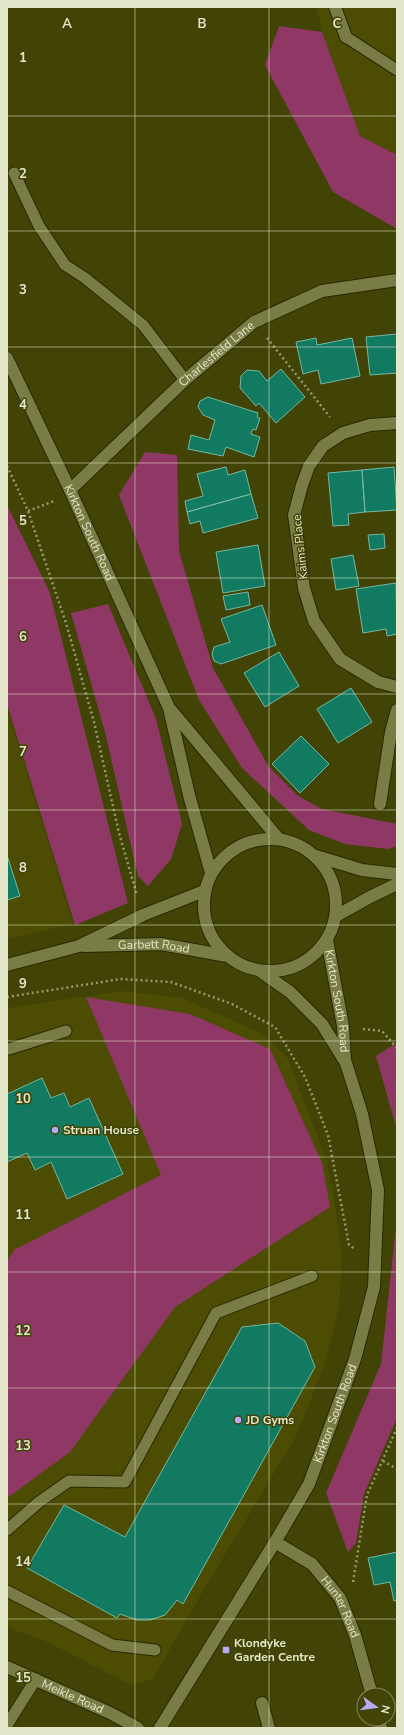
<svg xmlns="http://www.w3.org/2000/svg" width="404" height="1735" viewBox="0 0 404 1735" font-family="'Nunito Sans',sans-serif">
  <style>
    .built { fill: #4c4d03 }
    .green { fill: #8f3865 }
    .building { fill: #117a61; stroke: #74b9a2 }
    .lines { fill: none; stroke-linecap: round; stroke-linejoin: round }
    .service-casing { stroke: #292900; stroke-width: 13 }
    .minor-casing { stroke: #292900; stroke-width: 14 }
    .tertiary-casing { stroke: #292900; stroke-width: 14 }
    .path { stroke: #989a6d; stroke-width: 2.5; stroke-dasharray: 2 3; stroke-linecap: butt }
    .service { stroke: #797c44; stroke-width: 11 }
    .minor { stroke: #797c44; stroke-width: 12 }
    .tertiary { stroke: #797c44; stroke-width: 12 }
    .grid { fill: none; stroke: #e4e6c9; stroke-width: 1; stroke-opacity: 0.55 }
    .poi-dot { fill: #b7abf8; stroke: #424406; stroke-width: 1.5 }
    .labels { text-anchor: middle; stroke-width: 3; stroke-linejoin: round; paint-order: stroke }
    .street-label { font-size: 12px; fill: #e4e6c9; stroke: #424406 }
    .poi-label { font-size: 12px; font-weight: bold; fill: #e4e6c9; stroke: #424406; text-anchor: start }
    .grid-label { font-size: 13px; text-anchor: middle; font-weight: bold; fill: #e4e6c9; stroke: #424406; stroke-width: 3; stroke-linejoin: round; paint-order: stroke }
  </style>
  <rect width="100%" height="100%" fill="#424406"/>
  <!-- built -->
  <path class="built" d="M317 7H397V155L360 136 322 32Z
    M7 709 73 924 7 939Z
    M124 991 182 998 265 1035 288 1059 327 1162 336 1212 342 1255 339 1308 324 1366 296 1436 191 1611 153 1679 131 1685 45 1641 7 1627V1008Z"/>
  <!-- green -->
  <path class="green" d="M279 26 322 32 360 136 397 155V229L333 192 265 65Z
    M145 452 177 455 179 551 213 668 269 767 298 796 322 809 397 824V846L388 849 345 844 309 830 242 768 199 700 119 495Z
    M7 505 50 593 128 903 75 925 7 704Z
    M108 604 156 719 182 824 171 859 148 886 138 876 105 732 71 613Z
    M86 997 190 1014 270 1049 322 1163 330 1207 175 1307 70 1452 7 1498V1262L14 1250 161 1175Z
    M397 1043V1130L376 1056Z
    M397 1218V1418L364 1494 356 1543 348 1552 326 1493 381 1364Z"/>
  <!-- building -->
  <path class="building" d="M397 334V373L370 375 366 337Z
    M316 338 317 345 352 338 360 376 321 384 318 370 303 374 296 342Z
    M281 369 305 397 276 423 259 403 256 406 240 388 241 376 247 370 259 371 267 381Z
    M208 397 258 413 257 417 260 418 256 430 253 429 251 434 260 437 254 457 226 447 223 456 188 449 191 435 209 440 215 420 203 415 198 407 200 401Z
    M226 467 228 475 245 470 251 494 187 512 185 501 203 496 197 474Z
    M394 467 397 510 365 512 362 470Z
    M362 470 365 512 348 514 349 525 333 526 328 473Z
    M251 494 258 518 203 533 200 521 190 524 187 512Z
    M384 534 385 548 370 550 368 535Z
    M258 545 265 586 223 593 216 552Z
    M353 555 359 586 336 590 331 559Z
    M396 583 397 634 387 636 386 629 363 633 356 589Z
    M248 592 250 605 226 610 223 596Z
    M262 605 276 645 221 664 214 661 212 654 214 647 230 642 221 619Z
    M279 652 299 686 265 707 244 673Z
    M351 688 372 722 338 743 317 709Z
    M301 736 329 764 300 793 272 764Z
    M7 855 20 896 7 900Z
    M42 1078 51 1098 64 1093 70 1107 89 1098 123 1174 67 1199 51 1162 35 1170 27 1153 7 1162V1094Z
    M278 1323 305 1341 315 1367 183 1604 177 1600 165 1615 150 1620H137L120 1614 117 1618 27 1568 64 1505 125 1537 242 1327Z
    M397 1552V1600L394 1601 390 1582 374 1585 368 1558Z"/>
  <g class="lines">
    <defs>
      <path id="service" d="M346 37 397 70
        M14 173 39 226 65 265 85 278 143 325 185 380
        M9 1049 66 1031
        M7 1530 39 1502 69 1481 125 1482 216 1313 312 1276
        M7 1591 112 1645 155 1650
        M7 1725 36 1679"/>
      <g id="minor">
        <path d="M335 7 346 37"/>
        <path d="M397 423 370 425 343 433 323 446 309 466 302 485 294 515 304 588 314 621 340 659 378 682 397 687"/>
        <path id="s1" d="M70 490 185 380 254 322 322 291 397 280"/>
        <path d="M380 804 391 732 397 710"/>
        <path d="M316 856 362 870 397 874"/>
        <path d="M336 916 370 897 397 884"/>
        <path id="s2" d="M84 946 161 944 227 956"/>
        <path d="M7 965 79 946 143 915 204 891"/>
        <path id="s3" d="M275 1542 312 1564 340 1598 355 1635 372 1695"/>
        <path id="s4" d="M7 1667 110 1713 138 1728"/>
        <path d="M262 1703 269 1728"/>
        <path d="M378 1719 381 1728"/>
      </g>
      <g id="tertiary">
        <path id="s5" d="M7 358 70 490 169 708 189 795 211 873"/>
        <path d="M171 710 278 838"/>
        <circle cx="270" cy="905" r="66"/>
        <path id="s6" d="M327 940 343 1026 345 1061"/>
        <path id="s7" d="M160 1728 275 1542 309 1484 355 1359 374 1287 378 1190 362 1114 346 1063 322 1024 290 992 260 971"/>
      </g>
    </defs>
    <!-- service casing -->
    <use href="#service" class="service-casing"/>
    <!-- minor casing -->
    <use href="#minor" class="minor-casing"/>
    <!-- tertiary casing -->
    <use href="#tertiary" class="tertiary-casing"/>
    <!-- path -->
    <path class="path" d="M267 338 330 417
      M7 466 28 511 66 623 94 722 119 833 137 895
      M28 511 54 501
      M7 997 121 979 171 982 232 1004 275 1027 305 1077 328 1135 349 1245 355 1249
      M363 1029 382 1031 397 1048
      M383 1461 397 1469
      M353 1582 367 1495 397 1428"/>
    <!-- service -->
    <use href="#service" class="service"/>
    <!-- minor -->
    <use href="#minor" class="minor"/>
    <!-- tertiary -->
    <use href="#tertiary" class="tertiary"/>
  </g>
  <!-- grid -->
  <path class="grid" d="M135 7V1728M269 7V1728M7 116H397M7 231H397M7 347H397M7 463H397M7 578H397M7 694H397M7 810H397M7 925H397M7 1041H397M7 1157H397M7 1272H397M7 1388H397M7 1504H397M7 1619H397"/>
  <!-- markers -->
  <g class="poi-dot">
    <circle cx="55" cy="1130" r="4"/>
    <circle cx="238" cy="1420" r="4"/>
    <rect x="222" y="1646" width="8" height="8" rx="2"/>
  </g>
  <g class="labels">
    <!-- street labels -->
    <g class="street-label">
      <text dy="4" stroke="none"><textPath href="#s1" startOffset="200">Charlesfield Lane</textPath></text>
      <text dy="4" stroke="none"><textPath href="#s5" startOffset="193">Kirkton South Road</textPath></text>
      <text transform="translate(300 547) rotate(-96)" y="4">Kaims Place</text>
      <text dy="4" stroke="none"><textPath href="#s2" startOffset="70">Garbett Road</textPath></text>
      <text dy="4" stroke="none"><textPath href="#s6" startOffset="62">Kirkton South Road</textPath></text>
      <text dy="4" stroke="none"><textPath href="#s7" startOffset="361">Kirkton South Road</textPath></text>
      <text dy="4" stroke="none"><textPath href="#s3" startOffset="95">Hunter Road</textPath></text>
      <text dy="4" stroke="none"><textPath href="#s4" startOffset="72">Meikle Road</textPath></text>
    </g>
    <!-- poi labels -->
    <g class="poi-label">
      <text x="63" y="1134">Struan House</text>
      <text x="246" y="1424">JD Gyms</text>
      <text x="234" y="1647">Klondyke<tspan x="234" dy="14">Garden Centre</tspan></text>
    </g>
  </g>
  <g class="grid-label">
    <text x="67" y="28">A</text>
    <text x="202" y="28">B</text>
    <text x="337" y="28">C</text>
    <text x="23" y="62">1</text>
    <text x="23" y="178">2</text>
    <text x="23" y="294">3</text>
    <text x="23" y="409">4</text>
    <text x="23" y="525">5</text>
    <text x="23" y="641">6</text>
    <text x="23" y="756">7</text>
    <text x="23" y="872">8</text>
    <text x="23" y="988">9</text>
    <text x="23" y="1103">10</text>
    <text x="23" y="1219">11</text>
    <text x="23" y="1335">12</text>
    <text x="23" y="1450">13</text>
    <text x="23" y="1566">14</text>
    <text x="23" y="1682">15</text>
  </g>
  <!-- border -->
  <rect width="404" height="1735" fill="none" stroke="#e4e6c9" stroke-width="16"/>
  <!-- north arrow -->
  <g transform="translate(376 1707) rotate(104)"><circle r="19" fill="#424406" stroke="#838554"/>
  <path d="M0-3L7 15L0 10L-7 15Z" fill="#b7abf8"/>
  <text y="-6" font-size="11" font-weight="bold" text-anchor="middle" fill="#e4e6c9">N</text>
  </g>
</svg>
